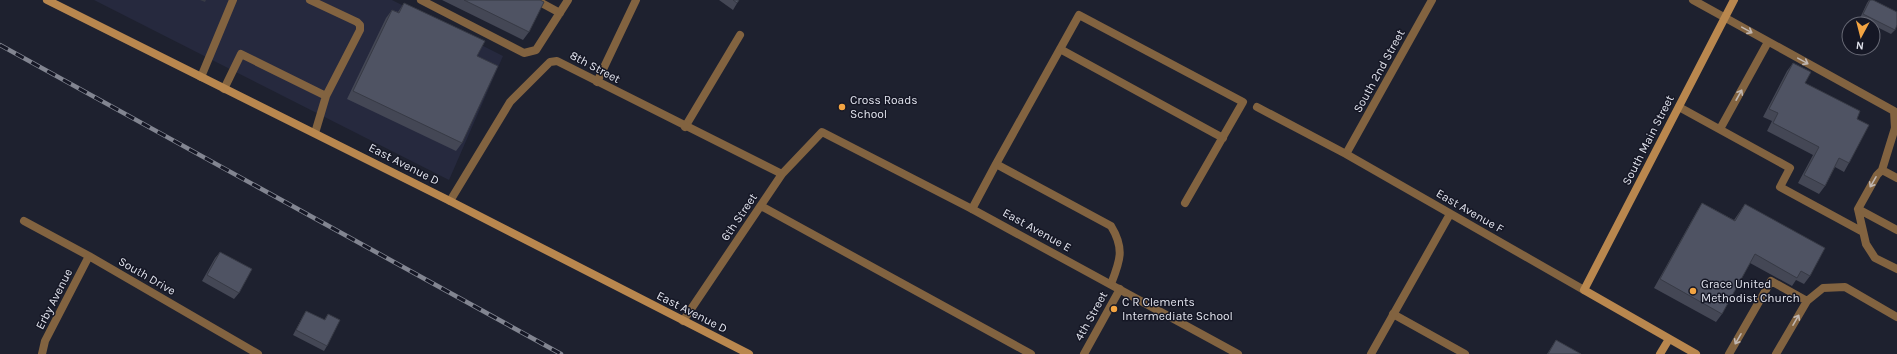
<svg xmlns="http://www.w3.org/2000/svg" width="1897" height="354" viewBox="0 0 1897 354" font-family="Karla,sans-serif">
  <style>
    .built { fill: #26293e }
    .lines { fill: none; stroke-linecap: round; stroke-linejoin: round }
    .lane { stroke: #826340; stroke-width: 8 }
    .street { stroke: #826340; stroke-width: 8 }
    .secondary { stroke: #b9874e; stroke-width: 8 }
    .rail-casing { stroke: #828591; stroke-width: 4.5 }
    .rail { stroke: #151725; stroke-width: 3; stroke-dasharray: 9; stroke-linecap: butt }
    .wall { fill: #444755 }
    .shaded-wall { fill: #373a45 }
    .building { fill: #4f5363; stroke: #373a45 }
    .oneway { stroke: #c0b6b0 }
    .poi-dot { fill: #f3a442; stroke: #151725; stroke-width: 1.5 }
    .labels { text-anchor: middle; stroke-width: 3; stroke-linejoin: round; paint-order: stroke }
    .street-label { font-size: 12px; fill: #e1e3ed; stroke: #151725 }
    .poi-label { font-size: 12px; fill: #e1e3ed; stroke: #151725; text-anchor: start }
  </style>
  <rect width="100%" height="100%" fill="#1e212f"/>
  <!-- built -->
  <path class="built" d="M94 0H392L503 56 449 180Z"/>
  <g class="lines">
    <!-- lane -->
    <path class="lane" d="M310 0 357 22 360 25V30L326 96 315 133
      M421 0 524 53 536 50 568 0
      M536 0 560 13
      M1693 0 1894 111 1895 128 1882 170
      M1060 49 1223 138
      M201 77 233 0
      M597 82 636 0
      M224 89 241 54 326 96
      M1679 107 1790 168 1780 187 1863 232
      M685 127 740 35
      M1720 129 1768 42
      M996 164 1079 15 1243 102 1185 203
      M1897 178 1882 170 1877 175 1858 209 1866 244 1875 258 1897 269
      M761 206 1031 354
      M972 209 996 164 1111 226C1125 249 1120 261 1111 284
      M1858 209 1897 230
      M1807 301 1823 288 1845 287 1897 317
      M1393 314 1465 354
      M1729 354 1771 281 1807 301 1776 354"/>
    <!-- street -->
    <path class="street" d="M1257 107 1346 154 1584 290
      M1346 154 1432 0
      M450 201 510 102 550 62 557 61 782 174
      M24 221 89 256 258 354
      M683 321 782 174 822 132 972 209 1238 354
      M42 354 45 341 89 256
      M1084 354 1120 289
      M1371 354 1450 214"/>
    <!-- secondary -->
    <path class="secondary" d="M47 0 450 201 749 354
      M1660 354 1669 339
      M1696 354 1584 290 1734 0"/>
    <defs>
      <path id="rail" d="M0 45 561 354"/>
    </defs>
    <!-- rail casing -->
    <use href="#rail" class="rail-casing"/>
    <!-- rail -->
    <use href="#rail" class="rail"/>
  </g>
  <!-- wall -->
  <path class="wall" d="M442 0H540L529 32 523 40Z
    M719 0H739L733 10Z
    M1869 0 1895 30 1891 34 1873 25V24H1871L1860 18 1867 3Z
    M404 3 477 56 462 143 456 151 347 99 386 18 392 10 398 12Z
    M1793 63 1805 83 1857 119 1849 163 1844 172 1835 167 1825 186 1819 194 1798 183 1813 155 1767 131 1772 121 1763 117 1787 71Z
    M1702 203 1734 220 1745 204 1810 276 1804 284 1796 280 1792 286 1750 263 1722 314 1716 322 1654 288 1697 211Z
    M220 252 239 293 234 299 202 281 215 258Z
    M306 311 324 320 328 314 327 346 324 351 293 335 303 316Z
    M1556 340 1581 354H1547Z"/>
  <!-- shaded-wall -->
  <path class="shaded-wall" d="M200 0H206L205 2Z"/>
  <!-- building -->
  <path class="building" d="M464 0H540L544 2 529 32Z
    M733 0H739L737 3Z
    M1870 0H1873L1897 12V25L1895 30 1863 14Z
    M404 3 485 41 477 56 498 66 462 143 353 91 392 10 399 13Z
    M1793 63 1811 72 1805 83 1860 111 1857 119 1869 125 1849 163 1839 158 1825 186 1804 175 1819 147 1773 123 1778 113 1769 109Z
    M1702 203 1735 221 1745 204 1825 248 1810 276 1801 271 1797 278 1755 254 1722 314 1660 279Z
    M220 252 252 269 239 293 207 275Z
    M306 311 325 320 328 314 340 320 327 346 296 330Z
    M1556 340 1581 354H1548Z"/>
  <!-- one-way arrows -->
  <defs><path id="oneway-shaft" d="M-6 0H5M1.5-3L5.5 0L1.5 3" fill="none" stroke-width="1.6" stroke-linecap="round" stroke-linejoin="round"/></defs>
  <g class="oneway">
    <use href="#oneway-shaft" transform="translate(1747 30) rotate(29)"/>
    <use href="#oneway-shaft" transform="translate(1803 61) rotate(29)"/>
    <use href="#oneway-shaft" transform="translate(1739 95) rotate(-61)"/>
    <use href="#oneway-shaft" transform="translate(1873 182) rotate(120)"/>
    <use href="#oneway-shaft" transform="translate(1796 320) rotate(-60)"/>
    <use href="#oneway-shaft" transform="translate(1738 339) rotate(120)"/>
  </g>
  <!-- markers -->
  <g class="poi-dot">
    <circle cx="842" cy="107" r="4"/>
    <circle cx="1693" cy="291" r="4"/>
    <circle cx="1114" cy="309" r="4"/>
  </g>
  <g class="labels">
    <!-- street labels -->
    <g class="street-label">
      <text transform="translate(595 67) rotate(28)" y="4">8th Street</text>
      <text transform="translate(1379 71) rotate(-61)" y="4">South 2nd Street</text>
      <text transform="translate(1648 140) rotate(-63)" y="4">South Main Street</text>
      <text transform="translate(404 164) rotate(27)" y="4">East Avenue D</text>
      <text transform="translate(1470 211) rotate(30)" y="4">East Avenue F</text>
      <text transform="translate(739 217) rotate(-56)" y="4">6th Street</text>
      <text transform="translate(1037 230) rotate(29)" y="4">East Avenue E</text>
      <text transform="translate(147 276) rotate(30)" y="4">South Drive</text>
      <text transform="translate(54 299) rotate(-63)" y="4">Erby Avenue</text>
      <text transform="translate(692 312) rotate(27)" y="4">East Avenue D</text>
      <text transform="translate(1091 316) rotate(-61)" y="4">4th Street</text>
    </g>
    <!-- poi labels -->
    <g class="poi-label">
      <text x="850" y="104">Cross Roads<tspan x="850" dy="14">School</tspan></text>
      <text x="1701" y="288">Grace United<tspan x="1701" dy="14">Methodist Church</tspan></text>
      <text x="1122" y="306">C R Clements<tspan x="1122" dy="14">Intermediate School</tspan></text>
    </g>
  </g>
  <!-- north arrow -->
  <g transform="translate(1861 36) rotate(187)"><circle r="19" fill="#151725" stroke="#676975"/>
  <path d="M0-3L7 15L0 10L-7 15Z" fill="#f3a442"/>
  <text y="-6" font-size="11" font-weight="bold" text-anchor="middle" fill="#e1e3ed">N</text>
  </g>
</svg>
